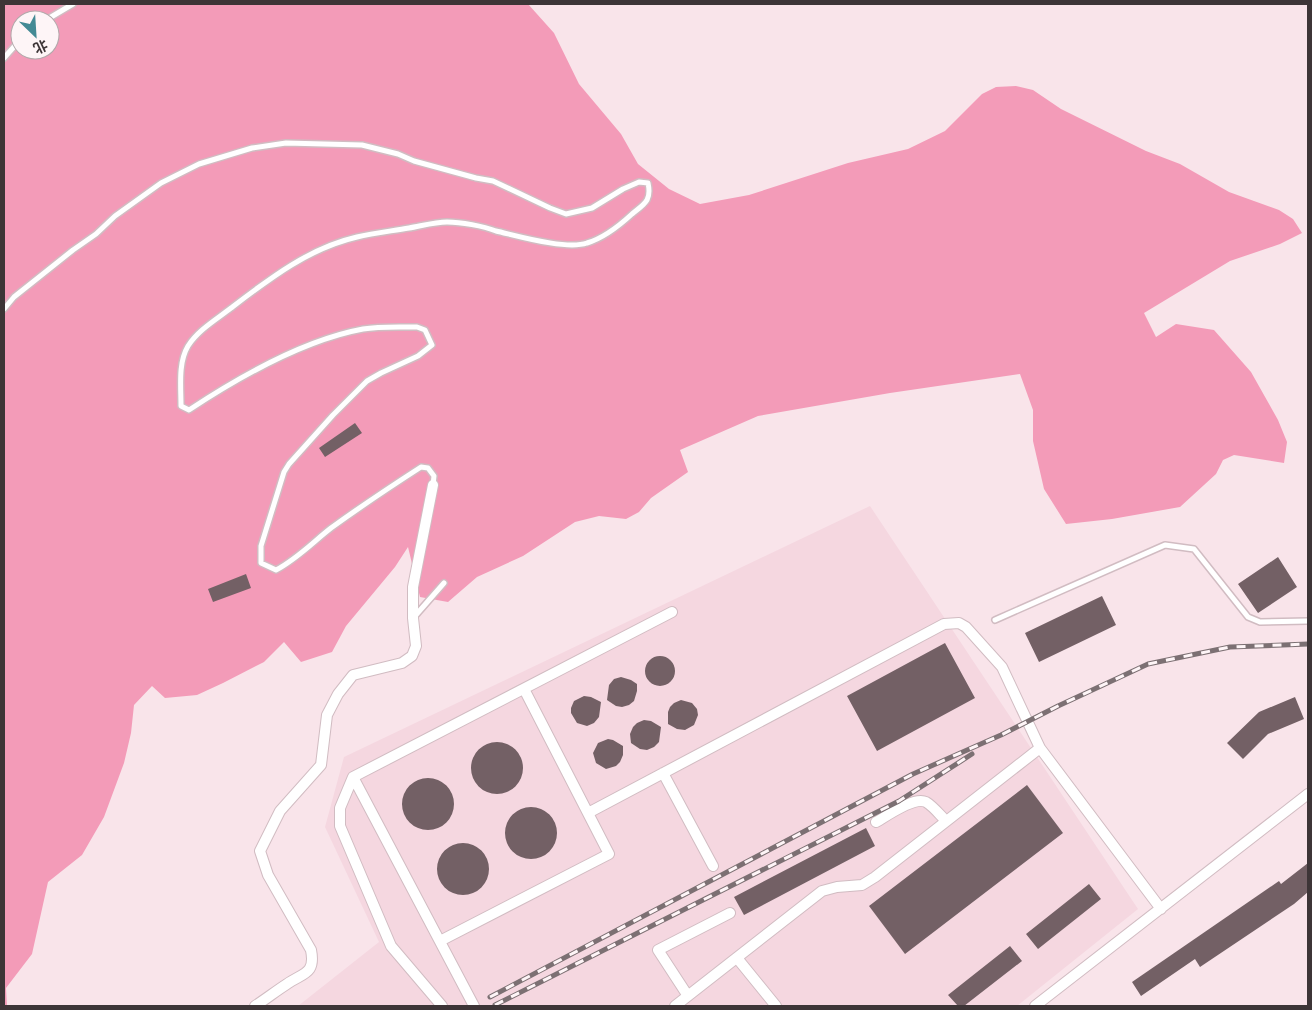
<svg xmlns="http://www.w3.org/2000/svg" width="1312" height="1010" viewBox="0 0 1312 1010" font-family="'Work Sans','Noto Sans SC',sans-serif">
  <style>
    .built { fill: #f5d7e0 }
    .forest { fill: #f39bb8; fill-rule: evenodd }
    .building { fill: #736065 }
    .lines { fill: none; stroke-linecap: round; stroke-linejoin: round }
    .lane-casing { stroke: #d1bcc2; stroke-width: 8 }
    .street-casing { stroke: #d1bcc2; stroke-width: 12 }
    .lane { stroke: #fff; stroke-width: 5 }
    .street { stroke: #fff; stroke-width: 10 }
    .rail-casing { stroke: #7c7073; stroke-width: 5 }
    .rail { stroke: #fef5f7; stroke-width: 3; stroke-dasharray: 9; stroke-linecap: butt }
  </style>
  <rect width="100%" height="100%" fill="#f9e4ea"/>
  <!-- built -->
  <path class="built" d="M870 506 1138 909 1017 1006H298L379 942 325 827 344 757Z"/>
  <!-- forest -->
  <path class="forest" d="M4 4H528L554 33 579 84 621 134 638 164 669 189 700 204 749 195 848 163 908 149 945 131 982 94 996 87 1016 86 1033 90 1061 109 1146 151 1180 164 1229 192 1279 210 1293 219 1302 233 1280 244 1230 261 1144 313 1156 337 1176 324 1214 330 1251 372 1278 420 1287 442 1284 463 1234 455 1223 460 1216 474 1180 507 1112 519 1066 524 1044 489 1033 441V410L1020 374 890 393 758 416 680 450 688 472 651 498 639 512 626 519 599 516 575 522 523 556 477 577 448 602 420 597 408 547 395 567 346 626 332 652 301 662 284 642 264 662 223 683 197 695 165 698 152 686 134 705 131 733 124 763 104 817 82 855 48 882 32 954 6 988 7 1006H4ZM20 20H50V50H20Z"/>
  <!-- building -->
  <path class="building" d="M355 423 362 433 325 457 319 448Z
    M1278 557 1297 587 1258 613 1238 584Z
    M246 574 251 588 213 602 208 589Z
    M1102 596 1116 625 1039 662 1025 633Z
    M945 643 975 698 877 751 847 696Z
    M645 671a15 15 0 1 1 30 0a15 15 0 1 1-30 0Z
    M621 677 631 680 637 684V691L634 701 629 705 622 707 616 706 607 700 609 685 614 679Z
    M584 696 591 697 601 702 599 717 594 723 587 726 577 723 571 713V708L574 701Z
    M1295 697 1304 719 1268 734 1243 759 1227 743 1259 712Z
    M681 700 692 703 697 709 698 715 694 725 685 730 677 729 668 724V712L670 707 674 703Z
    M644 720 651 721 661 727 659 742 654 747 647 750 640 749 631 743 630 734 633 727 637 723Z
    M608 739 613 740 623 746V755L620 762 616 766 606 769 596 763 593 753 598 743Z
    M471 768a26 26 0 1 1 52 0a26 26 0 1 1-52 0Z
    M402 804a26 26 0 1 1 52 0a26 26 0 1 1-52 0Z
    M1027 785 1063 833 905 954 869 906Z
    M505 833a26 26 0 1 1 52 0a26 26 0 1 1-52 0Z
    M866 828 875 846 744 915 734 897Z
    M437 869a26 26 0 1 1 52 0a26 26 0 1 1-52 0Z
    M1308 863V892L1294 904 1200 967 1195 959 1141 996 1132 982 1279 881 1281 884Z
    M1089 884 1101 899 1038 949 1026 934Z
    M1010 946 1022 961 964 1006H958L948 995Z"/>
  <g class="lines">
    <defs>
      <path id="lane" d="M46 20 73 4
        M4 58 20 40
        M4 309 14 297 73 250 96 234 115 216 161 183 199 164 252 148 286 143 362 145 398 154 414 161 476 178 493 181 550 208 566 214 592 208 623 189 639 182 648 183C652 201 644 204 632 214 619 226 604 238 587 243 566 250 518 236 496 231 483 226 461 222 447 222 435 222 421 226 409 228 392 231 374 233 357 237 309 248 269 279 231 308 217 319 198 330 188 346 178 363 181 386 181 406L189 410C239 377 303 340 363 329 380 326 399 327 417 327L425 330 432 345 418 356 381 373 367 381 333 415 289 464 284 472 261 546V563L276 570C297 559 313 542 331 528 360 507 390 487 421 467L428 468 434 476 433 485
        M415 616 444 583
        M995 620 1165 545 1194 549 1248 617 1260 622 1308 621"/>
      <path id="street" d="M663 773 713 866
        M353 777 672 612
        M588 813 944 624 959 623 966 627 1002 667 1040 748 1161 909
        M876 822C887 816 914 796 926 802 933 806 940 815 946 821
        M440 941 609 854 524 689
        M737 958 776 1006
        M688 996 658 950 730 913
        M255 1006C266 999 276 991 287 984 302 973 316 975 311 950L268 875 260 851 280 811 321 765 327 715 338 694 353 675 402 663 412 656 416 646 413 618V587L433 485
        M442 1006 391 946 340 826V808L353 777 474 1006
        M675 1006 822 891 837 887 862 885 875 877 1040 748
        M1035 1006 1308 794"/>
    </defs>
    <!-- lane casing -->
    <use href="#lane" class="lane-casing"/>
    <!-- street casing -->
    <use href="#street" class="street-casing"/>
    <!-- lane -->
    <use href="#lane" class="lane"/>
    <!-- street -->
    <use href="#street" class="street"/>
    <defs>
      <path id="rail" d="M490 997 913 774 1001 735 1058 706 1148 664 1230 647 1308 644
        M495 1005 899 801 972 754"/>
    </defs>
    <!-- rail casing -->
    <use href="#rail" class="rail-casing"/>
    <!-- rail -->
    <use href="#rail" class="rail"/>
  </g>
  <!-- border -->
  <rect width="1312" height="1010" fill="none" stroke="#3d3537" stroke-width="10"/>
  <!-- north arrow -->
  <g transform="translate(35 35) rotate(155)"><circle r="24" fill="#fef5f7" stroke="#b1a8aa"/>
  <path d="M0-4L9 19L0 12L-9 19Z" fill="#448a95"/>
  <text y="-8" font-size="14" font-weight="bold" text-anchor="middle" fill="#3d3537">北</text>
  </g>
</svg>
